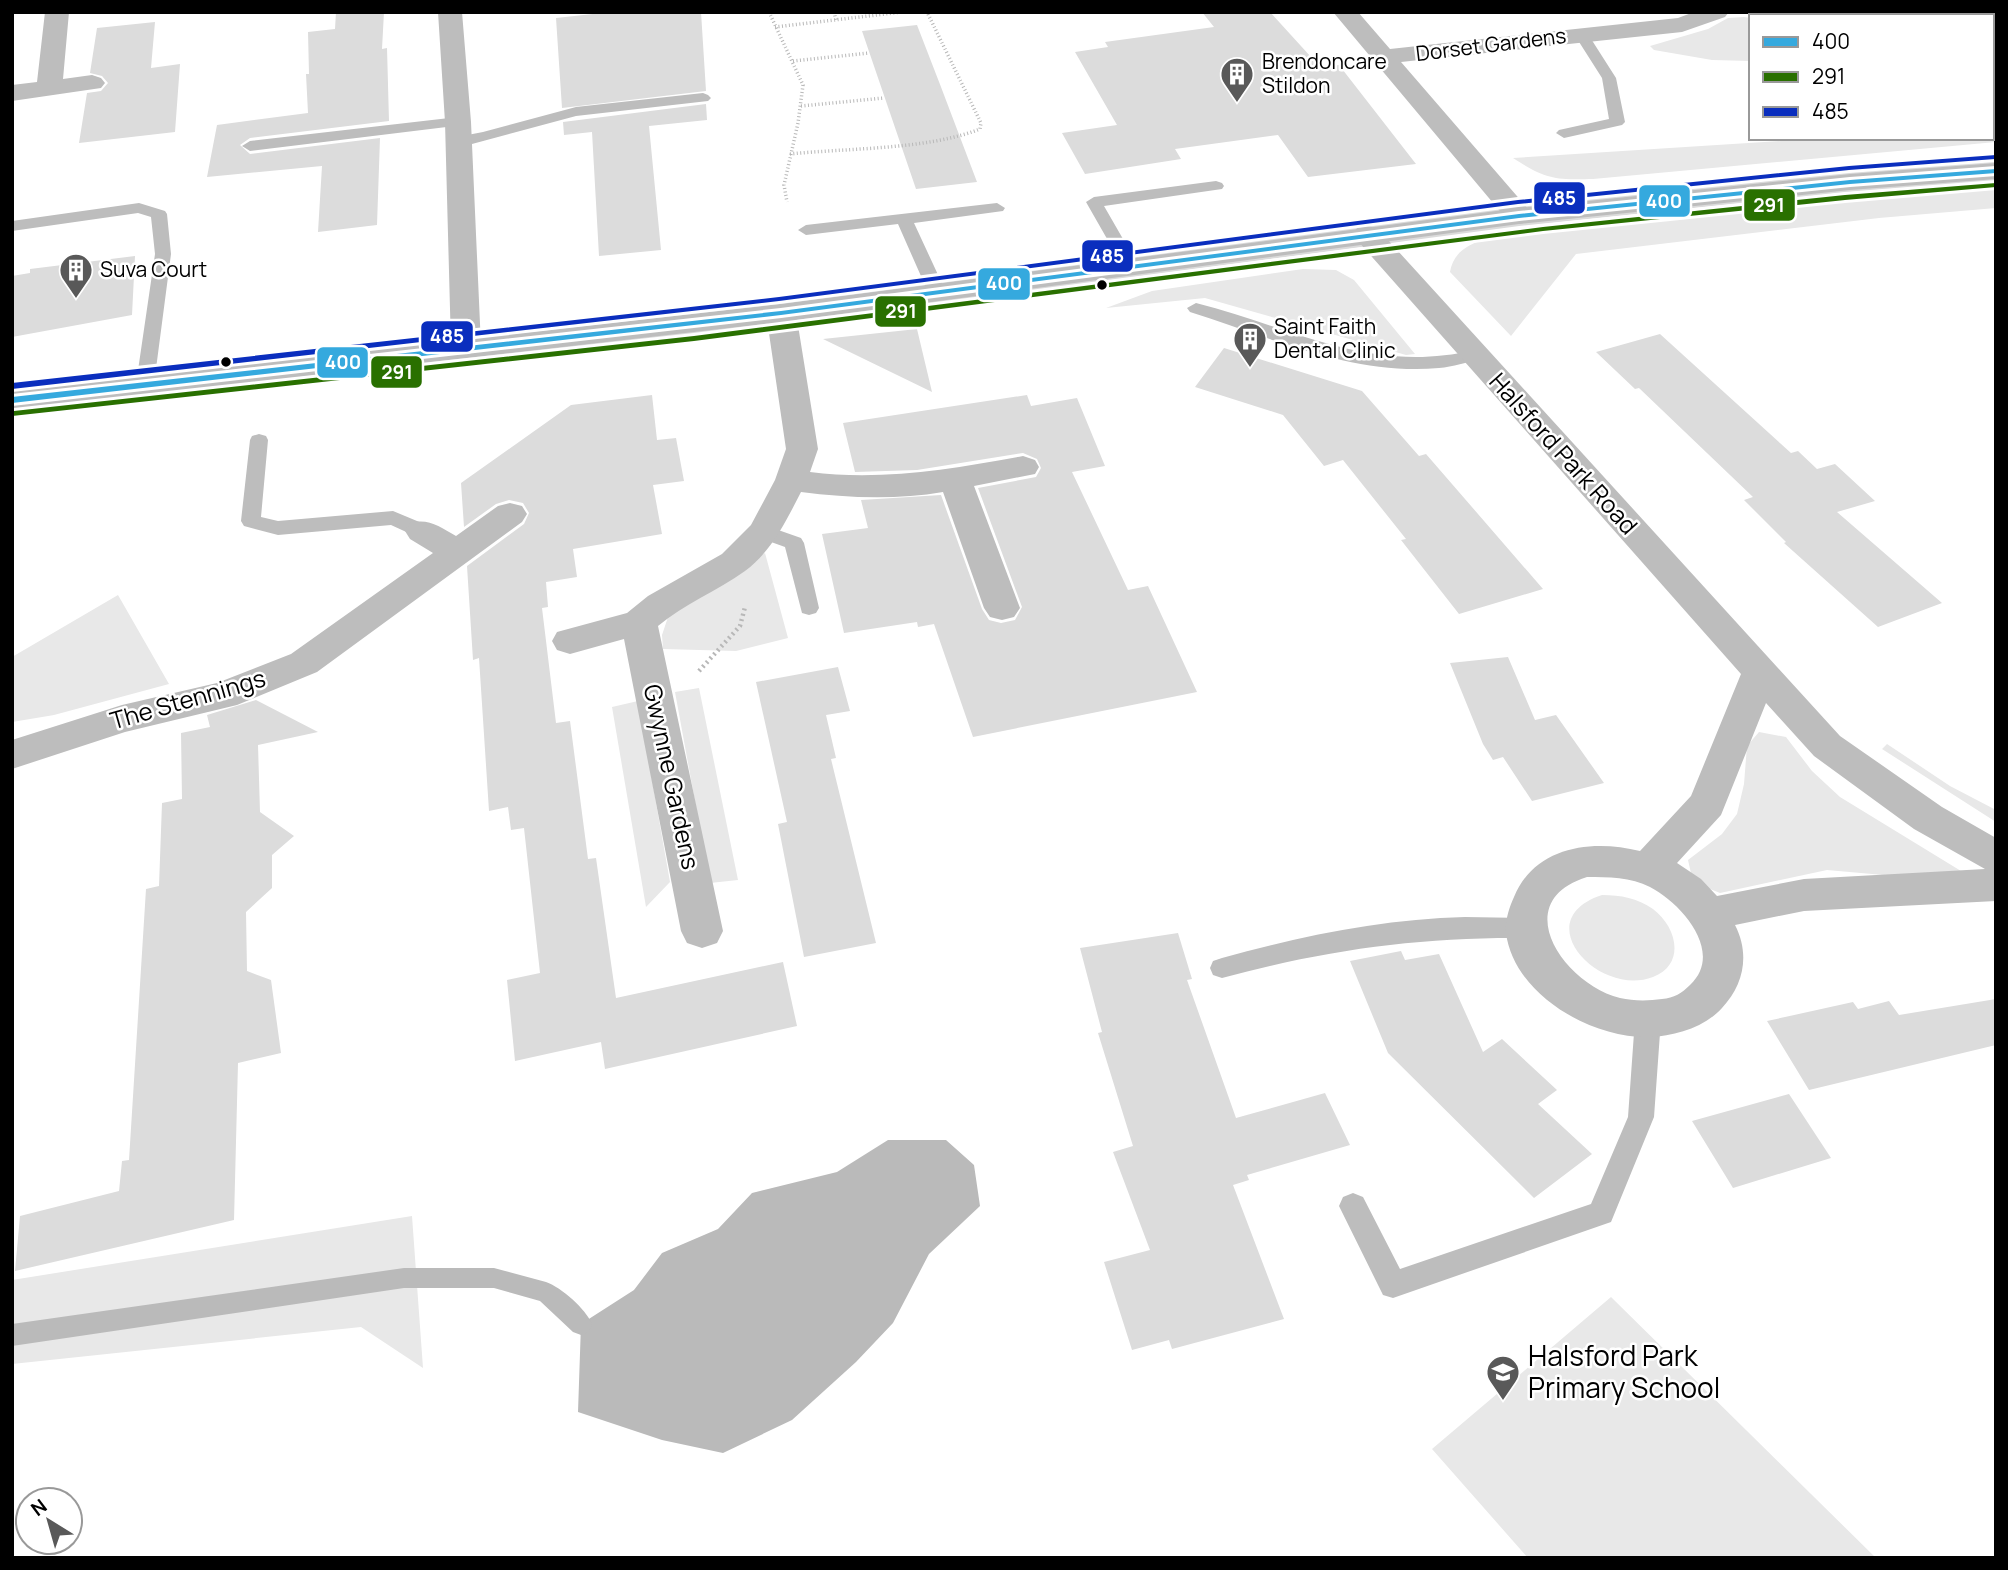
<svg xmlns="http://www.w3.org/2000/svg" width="2008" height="1570" viewBox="0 0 2008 1570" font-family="Manrope,sans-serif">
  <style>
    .green { fill: #e8e8e8 }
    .water { fill: #bababa }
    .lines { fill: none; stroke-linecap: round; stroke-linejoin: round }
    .stream { fill: #bababa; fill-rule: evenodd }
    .building { fill: #dcdcdc }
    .highway-casing { stroke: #dbdbdb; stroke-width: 4 }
    .path-far1 { stroke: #b8b8b8; stroke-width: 3.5; stroke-dasharray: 1 2.5; stroke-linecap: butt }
    .path { stroke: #b8b8b8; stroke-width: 4.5; stroke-dasharray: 2 3.5; stroke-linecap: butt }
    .lane { fill: #bdbdbd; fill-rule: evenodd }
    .street { fill: #bdbdbd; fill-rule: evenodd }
    .highway { fill: #bdbdbd; fill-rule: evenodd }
    .bus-1-casing { stroke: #fff; stroke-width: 6 }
    .bus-2-casing { stroke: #fff; stroke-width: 6 }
    .bus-3-casing { stroke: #fff; stroke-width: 6 }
    .bus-1 { fill: #35a9de; fill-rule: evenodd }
    .bus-2 { fill: #297000; fill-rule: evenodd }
    .bus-3 { fill: #0a2ebe; fill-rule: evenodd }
    .bus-dot { fill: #000; stroke: #fff; stroke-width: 2.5 }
    .labels { text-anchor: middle; stroke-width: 5; stroke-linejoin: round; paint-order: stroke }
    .far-street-label { font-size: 21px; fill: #000; stroke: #fff }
    .far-poi-label { font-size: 21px; fill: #000; stroke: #fff; text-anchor: start }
    .street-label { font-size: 24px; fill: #000; stroke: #fff }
    .near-poi-label { font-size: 28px; fill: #000; stroke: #fff; text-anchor: start }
    .line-badge { stroke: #fff; stroke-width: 2.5 }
    .badge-label { font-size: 19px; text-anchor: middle; font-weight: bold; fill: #fff }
  </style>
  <rect width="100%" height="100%" fill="#fff"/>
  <!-- green -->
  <path class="green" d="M1744 17 1751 18V61L1712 60 1654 50 1650 46 1708 29 1728 18Z
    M1992 128H1996V142L1593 179C1555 180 1545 179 1513 158L1828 138H1992Z
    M1996 186V208L1879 218 1576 254 1511 336 1450 272C1456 235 1505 237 1535 232Z
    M1303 269 1336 270 1354 280 1415 354 1406 355 1205 298 1106 308 1152 291Z
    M765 553 788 638 736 651 663 649 662 635 668 617Z
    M118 595 169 684 54 715 12 722V657Z
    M699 688 738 880 710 883 675 692Z
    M638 701 670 882 646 907 612 707Z
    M1759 732 1786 737 1812 771 1840 797 1961 871 1951 881 1827 870 1720 893 1693 882 1688 860 1722 834 1737 814 1744 784 1747 746Z
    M1887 744 1950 786 1996 810V822L1882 749Z
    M1602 895C1621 895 1637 898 1653 909 1677 927 1686 964 1653 977 1599 998 1526 920 1602 895Z
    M412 1216 423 1368 361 1327 12 1364V1280Z
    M1611 1297 1876 1558H1528L1432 1449Z"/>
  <!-- water -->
  <path class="water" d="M888 1140H946L974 1165 980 1206 929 1254 893 1323 856 1362 792 1420 723 1453 662 1440 578 1412 581 1324 634 1290 662 1253 718 1229 752 1193 837 1172Z"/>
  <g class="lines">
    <!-- stream -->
    <path class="stream" d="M404 1268H494L546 1282C562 1288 585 1308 592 1324L589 1332 581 1335 573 1332 540 1301 494 1288H404L12 1346V1324Z"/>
  </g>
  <!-- building -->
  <path class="building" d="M336 12H384L382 49 387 48 389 121 250 138 240 145 250 154 380 138 377 225 318 232 322 166 207 177 217 125 308 113 306 74H309L308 32 335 29Z
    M611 12H701L706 91 562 108 556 18Z
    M1202 12H1270L1321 68 1339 65 1416 164 1308 177 1278 135 1175 149 1181 159 1085 174 1062 133 1117 125 1075 52 1108 47 1105 42 1214 27Z
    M155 22 151 68 180 64 175 132 79 143 87 93 101 91 108 83 102 76 90 73 97 28Z
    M917 25 941 87 977 182 916 189 862 31Z
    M706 104 707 120 649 126 661 250 599 256 592 132 564 135 563 122Z
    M135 256 132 315 12 337V276L30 273V269Z
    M917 329 932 392 823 339Z
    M1660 334 1791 453 1798 451 1817 469 1835 464 1875 501 1837 512 1942 603 1878 627 1784 543 1786 542 1744 500 1753 497 1639 388 1635 389 1596 352Z
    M1224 348 1362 391 1419 456 1426 454 1543 589 1459 614 1401 540 1406 539 1343 460 1324 466 1283 415 1195 387Z
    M652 395 657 440 676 438 684 481 653 485 662 534 573 549 577 577 546 582 548 607 542 608 556 723 570 721 588 859 596 858 616 998 783 962 797 1026 605 1069 601 1042 515 1061 507 980 540 973 524 828 511 830 508 807 489 811 479 658 473 660 467 566 524 524 529 513 523 503 509 500 496 504 464 527 461 483 571 405Z
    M1027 395 1031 406 1077 398 1105 466 1072 472 1128 590 1148 586 1197 692 973 737 934 624 918 627 917 622 844 633 822 534 868 528 861 500 941 495 982 609 989 620 1001 623 1015 620 1022 607 978 488 1036 477 1041 468 1037 459 1023 453 917 470 855 472 843 423Z
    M1508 657 1535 720 1556 715 1604 783 1532 801 1503 757 1493 760 1483 744 1450 663Z
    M838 667 850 711 826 715 836 758 831 759 876 943 804 957 778 824 787 822 756 682Z
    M256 700 318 732 258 745 260 812 294 836 272 855V888L246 912 247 971 271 980 281 1053 238 1063 234 1220 15 1271 20 1216 119 1191 122 1161 129 1160 146 889 159 886 162 803 182 799 181 733 210 727 207 715Z
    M1178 933 1192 979 1187 980 1236 1118 1325 1093 1350 1145 1247 1175 1249 1180 1233 1185 1284 1319 1172 1349 1169 1340 1132 1350 1104 1262 1150 1250 1113 1152 1133 1146 1098 1033 1102 1032 1080 948Z
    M1401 951 1405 960 1439 954 1483 1052 1502 1039 1557 1090 1538 1104 1592 1154 1534 1198 1388 1053 1350 961Z
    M1996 999V1045L1809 1090 1767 1021 1853 1002 1858 1009 1889 1001 1899 1015Z
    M1789 1094 1831 1158 1733 1188 1692 1121Z"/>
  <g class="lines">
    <defs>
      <path id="highway" d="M1996 163V179L1850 190 1519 224 781 322 12 410V390L781 304 1519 208 1850 174Z"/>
    </defs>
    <!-- highway casing -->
    <use href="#highway" class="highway-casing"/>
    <!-- path-far1 -->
    <path class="path-far1" d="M769 12 803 85 798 123 784 185 787 202
      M834 12 836 20
      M775 27 902 12
      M793 61 869 53
      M801 106 884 98
      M790 154C847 148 927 150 980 129L981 123 927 12"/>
    <!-- path -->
    <path class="path" d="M699 671 740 626 745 607"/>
    <!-- lane -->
    <path class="lane" d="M1581 30 1586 31 1616 78 1625 122 1622 125 1564 138 1556 133 1559 130 1609 119 1602 78 1574 34Z
      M703 93 708 95 711 98 708 101 576 116 472 144 458 146 450 141 452 138 483 132 576 107Z
      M458 117 463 119 466 122 463 125 250 151 242 146 250 141Z
      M1216 181 1222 183 1224 186 1222 189 1104 206 1138 265 1130 270 1122 265 1086 202 1094 197Z
      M139 203 165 211 167 214 171 254 154 384 145 390 136 384 155 254 151 217 138 213 12 231V221Z
      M997 203 1005 208 1003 211 914 223 946 292 937 297 928 292 898 224 806 235 798 230 806 225Z
      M1196 303C1292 327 1371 375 1474 350L1483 355 1480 359C1467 362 1453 367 1439 368 1354 376 1269 337 1190 312L1187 308Z
      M259 434 266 436 268 440 261 517 278 521 393 511 429 526 432 531 429 536H415L391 525 278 535 244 526 241 521 250 440 252 436Z
      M764 525 801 538 804 543 819 608 816 613 809 615 802 613 785 547 757 537 754 532 757 527Z
      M1465 917 1525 918 1534 921 1537 928 1534 935 1525 938C1418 937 1325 950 1222 978L1213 975 1210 968 1213 961 1222 958C1301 936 1383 919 1465 917Z
      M1648 1008 1657 1011 1661 1019 1654 1117 1611 1222 1393 1298 1383 1295 1339 1206 1343 1197 1353 1193 1363 1197 1400 1269 1591 1204 1628 1117 1635 1019 1639 1011Z"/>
    <!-- street -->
    <path class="street" d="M45 12H69L63 79 92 75 101 78 105 83 101 88 12 101V85L37 82Z
      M438 12H462L471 122 481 346 477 352 466 355 455 352 451 346 445 122Z
      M1333 12H1358L1390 49 1678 18 1694 12H1729L1725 17 1682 32 1401 62 1529 210 1533 216 1529 222 1519 224 1509 222Z
      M1769 12H1802L1805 16H1772Z
      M1367 226 1377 228 1840 736 1942 807 1996 838V901L1804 911 1735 925C1750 954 1744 985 1722 1008 1705 1027 1675 1036 1650 1037 1592 1039 1514 995 1506 933 1505 920 1509 908 1514 897 1535 846 1592 839 1640 851L1691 796 1741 674 1357 240 1353 234 1357 228ZM1766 703 1814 756 1914 829 1985 869 1804 879 1717 896 1701 879 1677 863 1721 815ZM1587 877C1608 877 1631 877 1650 887 1681 903 1725 952 1690 985 1682 993 1674 998 1662 999 1648 1001 1633 1001 1620 998 1564 984 1507 902 1587 877Z
      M781 304 791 307 796 313 818 449 810 472C882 481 952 469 1023 456L1035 460 1039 467 1035 474 974 486 1020 608 1014 617 1002 620 990 617 984 608 943 492C897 500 847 498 801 492 786 521 772 551 745 571 717 591 684 604 658 626L723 931 717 943 702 948 687 943 681 931 624 639 570 654 557 650 552 641 557 632 627 613 648 596 722 554 751 525 775 480 786 449 766 313 771 307Z
      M510 503 522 506 527 514 522 522 317 672 237 705 125 732 12 769V740L122 705 217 683 291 654 433 553 410 539 405 531 410 523C429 518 440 527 456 536L498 506Z"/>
    <!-- highway -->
    <use href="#highway" class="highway"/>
    <defs>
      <path id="bus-1" d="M1996 169V173L1850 184 1519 218 781 315 12 403V397L781 311 1519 214 1850 180Z"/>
      <path id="bus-2" d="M1996 183V187L1845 200 1543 231 694 341 12 416V412L14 411 694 336 1543 227 1845 195Z"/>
      <path id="bus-3" d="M1996 155 1995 159 1849 170 1518 204 779 301 12 389V383L779 297 1518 200 1849 166Z"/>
    </defs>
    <!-- bus-1 casing -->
    <use href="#bus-1" class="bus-1-casing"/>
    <!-- bus-2 casing -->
    <use href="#bus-2" class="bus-2-casing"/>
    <!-- bus-3 casing -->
    <use href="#bus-3" class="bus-3-casing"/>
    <!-- bus-1 -->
    <use href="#bus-1" class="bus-1"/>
    <!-- bus-2 -->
    <use href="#bus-2" class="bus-2"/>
    <!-- bus-3 -->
    <use href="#bus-3" class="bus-3"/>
  </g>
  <!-- icons -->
  <defs>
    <symbol id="building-pin" viewBox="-11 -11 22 30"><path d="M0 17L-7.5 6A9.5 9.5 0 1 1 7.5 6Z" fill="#595959" stroke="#fff"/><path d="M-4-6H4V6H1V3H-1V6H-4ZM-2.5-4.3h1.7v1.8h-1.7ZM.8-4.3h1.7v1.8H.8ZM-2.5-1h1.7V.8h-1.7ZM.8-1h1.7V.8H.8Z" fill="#fff"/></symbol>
    <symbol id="school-pin" viewBox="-11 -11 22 30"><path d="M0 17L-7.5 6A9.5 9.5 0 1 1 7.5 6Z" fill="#595959" stroke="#fff"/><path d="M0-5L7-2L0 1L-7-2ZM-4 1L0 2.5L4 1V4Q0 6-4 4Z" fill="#fff"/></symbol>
  </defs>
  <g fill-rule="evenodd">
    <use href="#building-pin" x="1218" y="55" width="38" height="52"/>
    <use href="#building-pin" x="57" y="251" width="38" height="52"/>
    <use href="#building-pin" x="1231" y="320" width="38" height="52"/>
    <use href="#school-pin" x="1484" y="1353" width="38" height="52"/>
  </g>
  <!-- markers -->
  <g class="bus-dot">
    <circle cx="1102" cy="285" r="6"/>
    <circle cx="226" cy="362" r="6"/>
  </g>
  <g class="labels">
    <!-- far-street labels -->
    <g class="far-street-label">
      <text transform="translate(1491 45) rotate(-7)" y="7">Dorset Gardens</text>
    </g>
    <!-- far-poi labels -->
    <g class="far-poi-label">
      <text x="1262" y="69">Brendoncare<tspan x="1262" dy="24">Stildon</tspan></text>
      <text x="100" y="277">Suva Court</text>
      <text x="1274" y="334">Saint Faith<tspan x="1274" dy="24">Dental Clinic</tspan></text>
    </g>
    <!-- street labels -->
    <g class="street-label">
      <text transform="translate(1563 454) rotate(48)" y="8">Halsford Park Road</text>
      <text transform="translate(188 700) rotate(-16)" y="8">The Stennings</text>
      <text transform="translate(671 777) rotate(78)" y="8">Gwynne Gardens</text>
    </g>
    <!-- near-poi labels -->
    <g class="near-poi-label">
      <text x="1528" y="1366">Halsford Park<tspan x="1528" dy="32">Primary School</tspan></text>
    </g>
  </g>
  <g class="line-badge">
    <rect x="1533" y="181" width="53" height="34" rx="7" fill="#0a2ebe"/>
    <rect x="1638" y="184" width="53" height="34" rx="7" fill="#35a9de"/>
    <rect x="1743" y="188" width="53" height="34" rx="7" fill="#297000"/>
    <rect x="1081" y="239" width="53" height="34" rx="7" fill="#0a2ebe"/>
    <rect x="977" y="267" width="54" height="34" rx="7" fill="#35a9de"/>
    <rect x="874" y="295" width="53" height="33" rx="7" fill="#297000"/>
    <rect x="420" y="320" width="54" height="33" rx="7" fill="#0a2ebe"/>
    <rect x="316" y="346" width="53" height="33" rx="7" fill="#35a9de"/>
    <rect x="370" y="355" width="53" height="34" rx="7" fill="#297000"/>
  </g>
  <g class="badge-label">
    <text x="1559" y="205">485</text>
    <text x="1664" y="208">400</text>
    <text x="1769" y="212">291</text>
    <text x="1107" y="263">485</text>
    <text x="1004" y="290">400</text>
    <text x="901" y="318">291</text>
    <text x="447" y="343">485</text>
    <text x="343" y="369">400</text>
    <text x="397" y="379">291</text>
  </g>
  <!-- border -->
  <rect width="2008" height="1570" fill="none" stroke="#000000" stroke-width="28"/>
  <!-- legend -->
  <rect x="1749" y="14" width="245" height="126" fill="#ffffff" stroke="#999999" stroke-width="2"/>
  <rect x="1763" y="37" width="35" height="10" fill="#35a9de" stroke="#999999" stroke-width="2"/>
  <text x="1812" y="49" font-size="21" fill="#000000">400</text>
  <rect x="1763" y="72" width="35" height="10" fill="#297000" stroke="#999999" stroke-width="2"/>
  <text x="1812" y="84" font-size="21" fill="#000000">291</text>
  <rect x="1763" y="107" width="35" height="10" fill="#0a2ebe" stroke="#999999" stroke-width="2"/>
  <text x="1812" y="119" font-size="21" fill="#000000">485</text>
  <!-- north arrow -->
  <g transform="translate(49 1521) rotate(323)"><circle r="33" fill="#ffffff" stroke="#999999" stroke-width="2"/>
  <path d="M0-5L12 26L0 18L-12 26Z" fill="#595959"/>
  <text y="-10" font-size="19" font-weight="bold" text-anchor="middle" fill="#000000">N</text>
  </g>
</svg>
